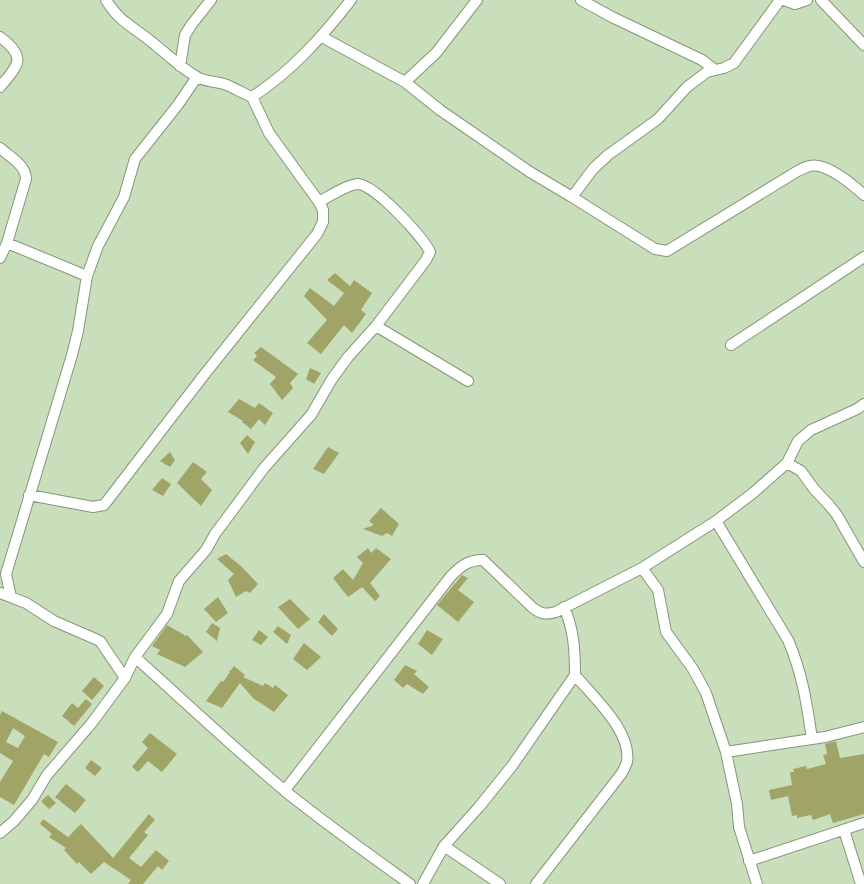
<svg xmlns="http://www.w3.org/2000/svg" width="864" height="884" viewBox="0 0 864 884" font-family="'Nunito Sans',sans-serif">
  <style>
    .building { fill: #a0a567; fill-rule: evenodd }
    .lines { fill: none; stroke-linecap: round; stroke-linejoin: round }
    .minor-casing { stroke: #849777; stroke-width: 12 }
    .minor { stroke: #fff; stroke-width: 10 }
  </style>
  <rect width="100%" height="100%" fill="#c9debb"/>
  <!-- building -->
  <path class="building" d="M335 273 350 286 354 280 372 293 361 310 366 314 352 333 344 325 321 354 307 343 327 320 304 296 310 288 334 306 344 293 327 280Z
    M261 347 298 374 290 383 293 388 282 400 270 384 276 377 253 360 257 356 254 353Z
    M310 368 321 373 314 384 306 379Z
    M239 399 255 408 259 403 273 413 265 425 259 419 251 429 242 422 243 421 228 412Z
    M247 435 255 442 248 454 240 443Z
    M328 447 339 453 324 474 313 469Z
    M170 452 175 460 170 467 160 461Z
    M193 462 207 472 201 479 212 490 201 506 177 483Z
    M162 478 171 484 163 496 152 490Z
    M381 508 399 524 392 536 387 533 382 536 363 529 374 525 369 521Z
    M368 548 371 553 376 548 391 559 370 583 380 596 375 601 362 587 348 597 333 578 343 569 353 580 363 563 357 557Z
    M226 554 242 567 258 584 250 593 246 591 236 597 228 580 234 574 217 559Z
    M462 575 468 578 458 590 474 602 458 622 437 605Z
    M218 597 228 613 216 622 204 609Z
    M290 599 310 619 298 629 278 607Z
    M324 614 338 629 332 636 318 622Z
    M212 623 220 628 217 641 206 632Z
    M167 625 186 636 187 635 203 652 185 667 157 654 160 650 152 646Z
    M278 626 291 635 287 644 273 632Z
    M259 630 268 637 261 645 252 640Z
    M427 630 443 639 432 655 418 644Z
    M304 643 321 657 307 670 293 659Z
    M405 665 417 671 414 674 429 687 423 694 407 684 403 688 394 680Z
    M234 666 245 675 243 677 263 686 265 683 273 688 275 685 288 695 274 712 253 698 240 683 222 708 206 701 221 681 223 682 230 672 228 671H230Z
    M94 677 104 686 92 700 82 691Z
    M86 699 92 704 74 726 62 716 72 703 78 708Z
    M2 711 58 742 49 757 44 754 14 805 0 797V782L13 761 0 753V715ZM13 728 25 736 18 748 6 742Z
    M150 733 177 754 162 772 148 761 138 772 132 767 148 748 142 742Z
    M836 741 840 758 864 754V814L833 823 830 814 813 820 811 815 797 818V815L792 816 788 796 771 800 769 790 792 785 790 772H794L793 769 806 766 807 769 826 764 823 755 827 754 825 744Z
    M91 760 102 768 95 776 85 768Z
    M66 784 86 800 75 813 55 797Z
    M48 795 56 803 49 809 41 801Z
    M149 814 155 820 144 832 148 835 129 858 141 867 156 850 169 861 162 870 158 866 143 884H128L131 880 104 862 91 874 79 862 77 864 64 850 66 848 49 837 52 834 40 824 43 819 68 837 81 824 113 858Z"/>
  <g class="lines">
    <defs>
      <path id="minor" d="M581 0 612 17 702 60 715 70
        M780 0 734 63 724 68 707 72 687 87 658 119 608 155 593 169 572 197 655 249 667 251 796 172C800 170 805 167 810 166 826 162 853 185 864 195
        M784 0 795 4 807 0
        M821 0 864 45
        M0 37C28 58 18 65 0 87
        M322 37 405 82 440 110 530 172 572 197
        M180 66 185 35 192 24 211 0
        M405 82 436 53 477 0
        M252 97C292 71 322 37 351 0
        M0 148C10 157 26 165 26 179L7 243 0 258
        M7 243 87 276
        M376 326 468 381
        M731 345 864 257
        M787 463 801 471 814 489 829 505 837 515 864 562
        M29 495 93 507 104 505 204 375 317 234 323 222V210L319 202 269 133 252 97C242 93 233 87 224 84 214 81 206 82 197 77 179 67 165 52 148 39 130 25 119 21 106 0
        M716 521 788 640C802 672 807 704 812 739
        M642 568 658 590 666 632 693 669 706 693 726 752 737 804 739 827 757 884
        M0 593 26 603 54 621 100 641 125 678
        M11 597 6 574 72 355 78 331 87 276 98 246 124 197 135 159 177 106 197 77
        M135 657C185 702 234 748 285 791 326 824 368 854 410 884
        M726 752 825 737 864 727
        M285 790 451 576C461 566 468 560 483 560L533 608C541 614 546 615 556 612L642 568 716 521 753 493 787 463 798 441 811 430 857 409 864 404
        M844 830 861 884
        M0 833 14 821 32 800 47 775 91 724 125 678 135 657 167 614 179 581 206 550 215 534 264 468 311 415 332 379 348 357 376 326 426 260 430 252C422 236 375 185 358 184 348 184 328 197 319 202
        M444 846 500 884
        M749 861 864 823
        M423 884 444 846 479 807 512 766 575 675
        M536 884 622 773C624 769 626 765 627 762 632 731 593 697 575 675 575 651 574 630 564 607"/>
    </defs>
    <!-- minor casing -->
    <use href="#minor" class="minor-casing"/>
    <!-- minor -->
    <use href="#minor" class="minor"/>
  </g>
</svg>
